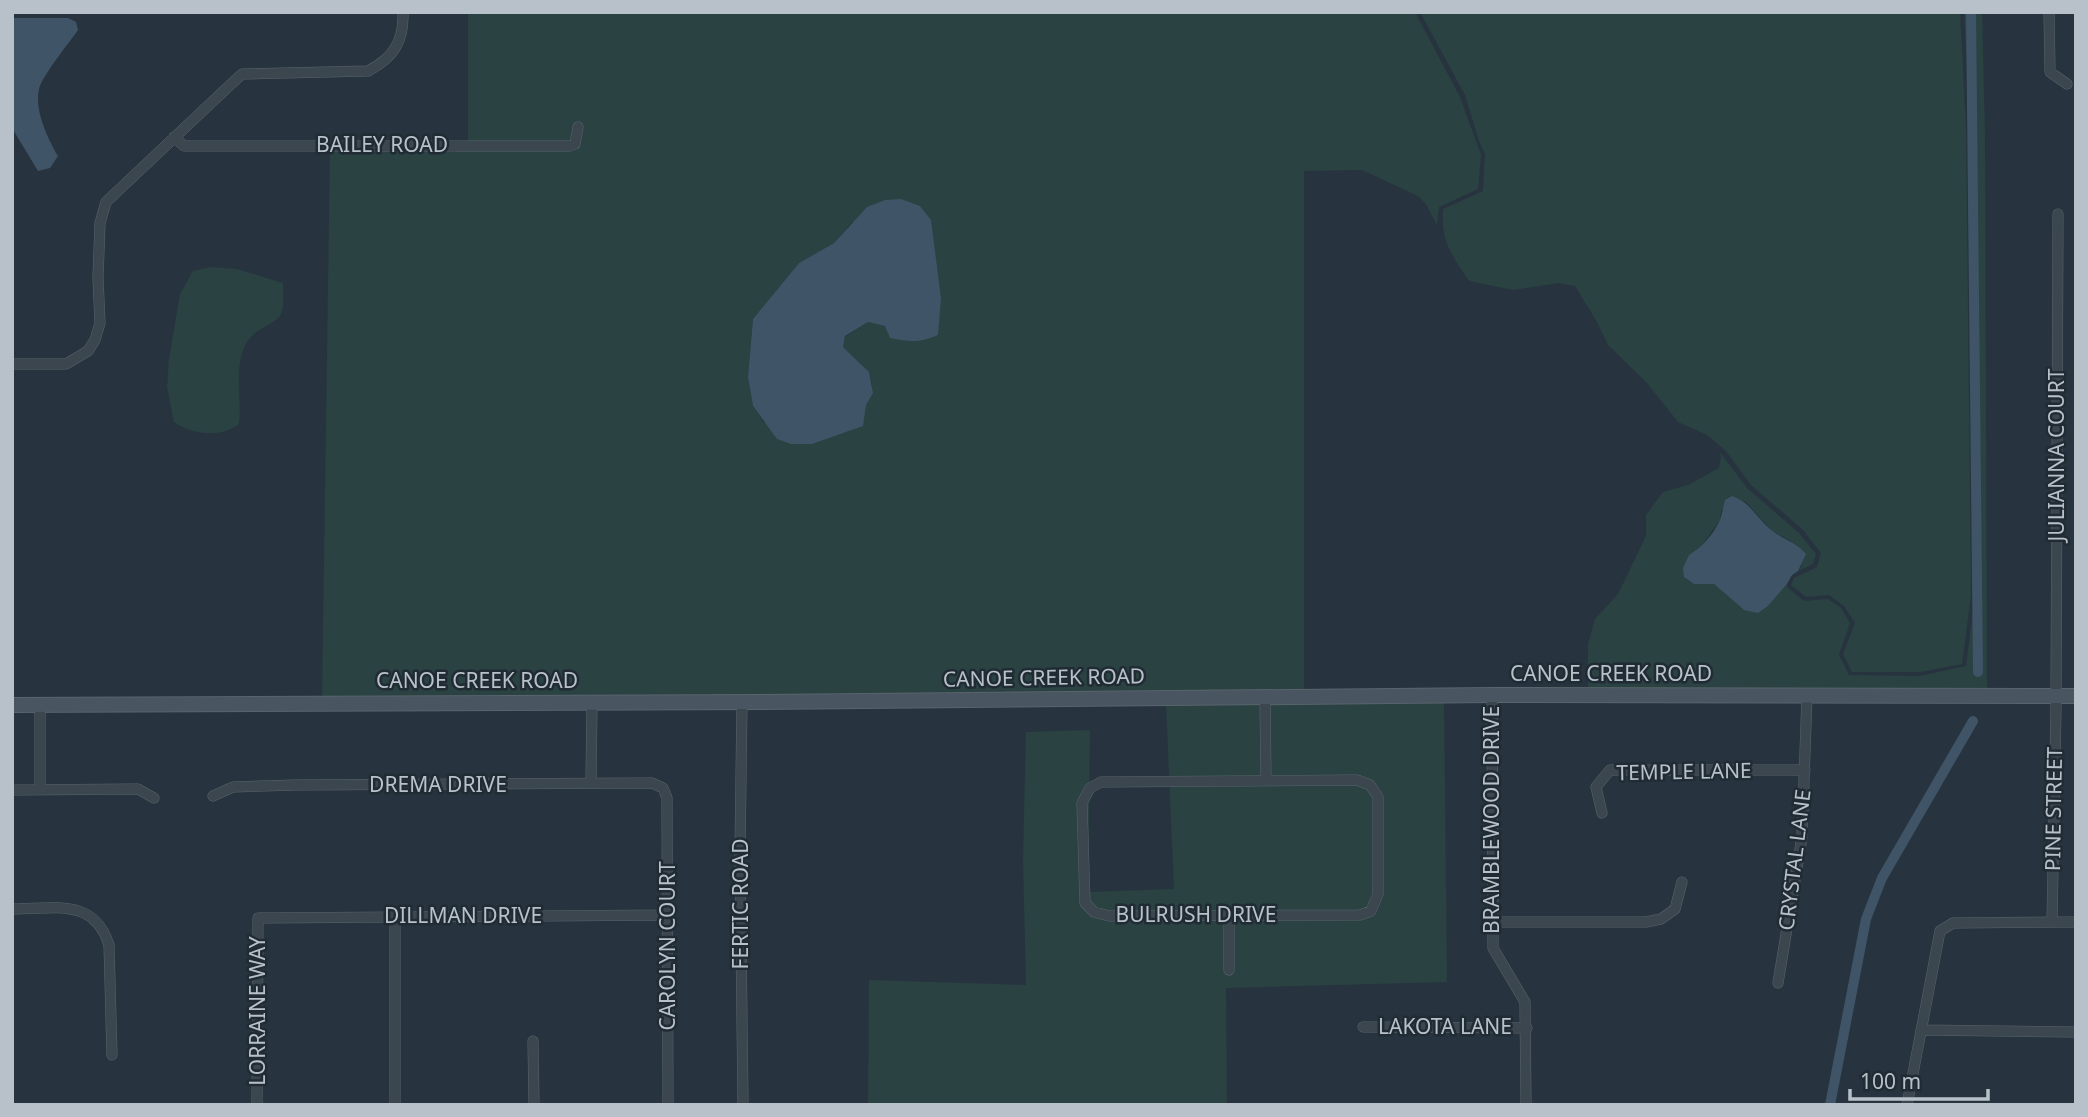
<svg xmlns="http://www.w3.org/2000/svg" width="2088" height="1117" viewBox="0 0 2088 1117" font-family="'Noto Sans',sans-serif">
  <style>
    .green { fill: #2a4241; fill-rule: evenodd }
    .water { fill: #3f5466 }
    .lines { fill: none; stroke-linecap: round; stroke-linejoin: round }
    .canal { stroke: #3f5466; stroke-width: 10 }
    .street-casing { stroke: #59646c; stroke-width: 11 }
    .secondary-casing { stroke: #59646c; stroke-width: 16 }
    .street { stroke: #3b464f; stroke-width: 10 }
    .secondary { stroke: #4a5562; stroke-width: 14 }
    .labels { text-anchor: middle; stroke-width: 5; stroke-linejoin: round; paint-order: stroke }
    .street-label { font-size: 21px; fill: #b8c1c9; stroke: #202b34 }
  </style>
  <rect width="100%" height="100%" fill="#27343f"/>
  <!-- green -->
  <path class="green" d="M468 12H1415L1460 97 1481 155 1478 189 1439 207 1437 225 1426 204 1418 196 1362 170 1304 171V692L322 698 330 150 456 152 457 143 467 141 468 139ZM930 220 941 298 885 326 868 322 845 337 843 347C862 366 882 376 866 405L764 423 753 406 748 377 753 319 799 263 834 243 852 222Z
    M1420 12H1960L1966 128 1971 595 1962 664 1920 672H1852L1843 654 1855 623 1844 606 1829 595 1806 597 1791 585 1794 578 1817 567 1821 553 1803 530 1751 485 1726 451 1707 435 1678 422 1647 383 1608 345 1597 322 1575 286 1559 283 1513 290 1469 281C1451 254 1441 242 1443 209L1483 191 1485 154 1479 141 1465 95Z
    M1964 12H1982L1985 134 1987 691 1588 690V644L1595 619 1618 594 1646 536V515L1663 492 1688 485 1719 468 1721 457 1719 451 1747 488 1799 533 1816 554 1813 564 1798 571 1802 565 1791 541 1772 531 1745 501 1721 511 1720 520 1699 549 1684 577 1694 584H1714L1744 610 1768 606 1787 584 1788 588 1804 601 1828 599 1841 608 1850 623 1839 655 1849 675 1920 676 1966 666 1975 596 1970 128Z
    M211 267 237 269 283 283C283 292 284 303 282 311 279 326 253 325 244 348 234 374 242 398 239 424 221 438 192 435 174 422L167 387 169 359 180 294 193 271Z
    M1444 700 1447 982 1226 988 1227 1105H868L869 980 1026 985 1023 860 1026 732 1090 730 1088 892 1174 889 1166 703Z"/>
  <!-- water -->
  <path class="water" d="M12 18H68L76 22 78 30C69 43 42 76 39 89 34 110 48 139 58 156L50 168 38 171 12 128Z
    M901 199 920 206 931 220 941 298 938 335C919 343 911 342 890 338L885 326 868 322 845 336 843 347 869 372 873 393 866 405 863 426 812 444H791L777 439 753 406 748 377 753 319 799 263 834 243 867 207 885 200Z
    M1732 496C1752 503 1757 520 1774 532 1785 540 1797 543 1806 554L1798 571 1792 575 1787 584 1768 606 1758 613 1744 610 1714 584H1694L1684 577 1683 568 1689 555C1701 548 1713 535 1719 522 1722 516 1723 507 1725 500Z"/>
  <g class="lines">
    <!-- canal -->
    <path class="canal" d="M1971 12 1978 672
      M1830 1105 1866 919 1882 878 1973 721"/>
    <defs>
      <path id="street" d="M2049 12 2050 72 2067 84
        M174 137 184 146H570L575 144 578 127
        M12 364H66L88 351 95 340 100 323 98 278 100 223 106 202 229 86 242 74 368 71C393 58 404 42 403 12
        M1492 695 1493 948 1525 1002 1526 1105
        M1265 697 1266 781
        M742 702 740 852 743 1105
        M40 705V789
        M1357 780 1370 785 1378 797V894L1371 911 1360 915 1109 916 1094 912 1085 903 1082 803 1090 788 1101 782Z
        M591 783 592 702
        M12 790 138 789 154 798
        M213 796 233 787 295 785 652 783 663 788 667 798 668 1105
        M1602 813 1596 787 1610 770H1805
        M12 909C54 909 94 897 109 945L112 1055
        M1229 915V970
        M395 917V1105
        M1492 922H1646L1661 919 1675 909 1682 882
        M2052 922 2056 707 2058 214
        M1778 983 1802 837 1807 696
        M1363 1027 1527 1028
        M1921 1030 2076 1032
        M533 1041 534 1105
        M257 1105 258 918 668 915
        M1907 1105 1940 931 1953 923 2076 922"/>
      <path id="secondary" d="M12 705 762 702 1492 695 2076 696"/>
    </defs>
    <!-- street casing -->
    <use href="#street" class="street-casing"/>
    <!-- secondary casing -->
    <use href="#secondary" class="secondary-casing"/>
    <!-- street -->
    <use href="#street" class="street"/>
    <!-- secondary -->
    <use href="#secondary" class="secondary"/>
  </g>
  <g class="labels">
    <!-- street labels -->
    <g class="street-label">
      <text x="382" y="152">BAILEY ROAD</text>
      <text transform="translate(2057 455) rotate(-90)" y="7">JULIANNA COURT</text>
      <text x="1611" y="681">CANOE CREEK ROAD</text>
      <text transform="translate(1044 678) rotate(-1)" y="7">CANOE CREEK ROAD</text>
      <text x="477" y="688">CANOE CREEK ROAD</text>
      <text transform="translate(1684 772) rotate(-1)" y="7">TEMPLE LANE</text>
      <text x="438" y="792">DREMA DRIVE</text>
      <text transform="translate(2054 809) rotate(-89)" y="7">PINE STREET</text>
      <text transform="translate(1492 820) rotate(-90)" y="7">BRAMBLEWOOD DRIVE</text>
      <text transform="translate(1795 860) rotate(-83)" y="7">CRYSTAL LANE</text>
      <text transform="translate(741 904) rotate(-90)" y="7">FERTIC ROAD</text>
      <text x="1196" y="922">BULRUSH DRIVE</text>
      <text x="463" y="923">DILLMAN DRIVE</text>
      <text transform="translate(668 946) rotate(-90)" y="7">CAROLYN COURT</text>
      <text transform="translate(258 1011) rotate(-90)" y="7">LORRAINE WAY</text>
      <text x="1445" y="1034">LAKOTA LANE</text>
    </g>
  </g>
  <!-- border -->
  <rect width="2088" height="1117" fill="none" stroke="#b8c1c9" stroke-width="28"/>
  <!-- scale -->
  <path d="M1850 1089v10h138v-10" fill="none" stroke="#b8c1c9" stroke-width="3.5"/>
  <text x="1860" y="1089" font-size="21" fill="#b8c1c9" stroke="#202b34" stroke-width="5" paint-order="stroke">100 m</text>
</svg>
